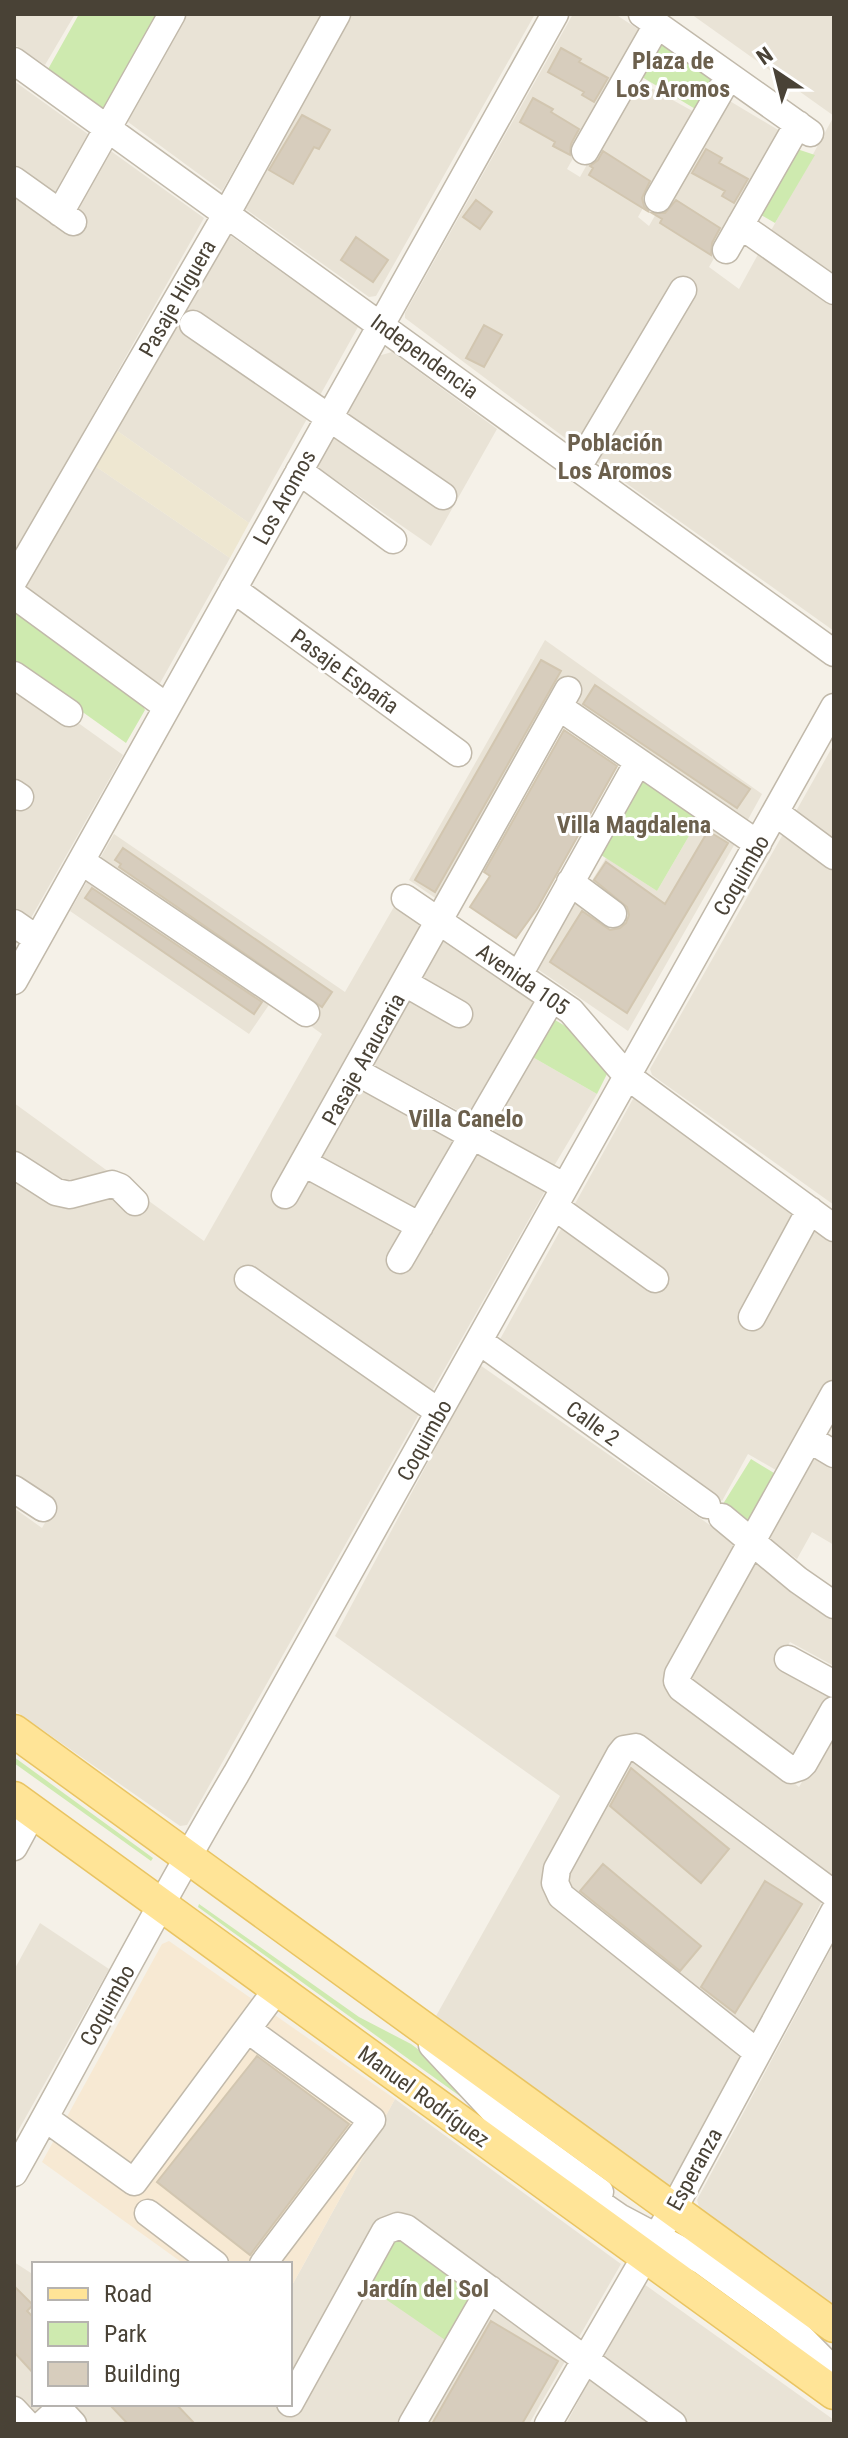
<svg xmlns="http://www.w3.org/2000/svg" width="848" height="2438" viewBox="0 0 848 2438" font-family="'Roboto Condensed',sans-serif">
  <style>
    .residential { fill: #e9e3d6 }
    .commercial { fill: #f7e9d3 }
    .education { fill: #eee7d1 }
    .green { fill: #ceeaaf }
    .building { fill: #d7cdbd; stroke: #d2c6b0; stroke-width: 2 }
    .lines { fill: none; stroke-linecap: round; stroke-linejoin: round }
    .minor-casing { stroke: #c1b9aa; stroke-width: 29 }
    .major-casing { stroke: #e9c462; stroke-width: 35 }
    .minor { stroke: #fff; stroke-width: 26 }
    .major { stroke: #ffe497; stroke-width: 32 }
    .labels { text-anchor: middle; stroke-width: 6; stroke-linejoin: round; paint-order: stroke }
    .street-label { font-size: 22px; fill: #494236; stroke: #fff }
    .neighbourhood-label { font-size: 24px; font-weight: bold; fill: #6c604d; stroke: #fff }
  </style>
  <rect width="100%" height="100%" fill="#f5f1e8"/>
  <!-- residential -->
  <path class="residential" d="M14 14H75L45 65 14 44Z
    M186 14H321L222 191 124 119Z
    M347 14H535L376 296 369 297 240 205Z
    M573 14H615L644 33 567 169 580 177 635 79 696 113 638 217 649 226 723 97 785 134 709 267 739 289 834 116 691 14H828L834 18V631L616 476 405 318V313Z
    M14 81 92 137 60 197 14 165Z
    M108 149 204 218 14 555V192L74 235 81 223 69 214Z
    M224 231 358 327 249 523 113 428Z
    M392 352 497 429 431 546 317 467 378 356Z
    M92 464 230 558 159 685 22 588Z
    M545 640 762 794 745 825 574 704 441 902 409 880Z
    M14 677 123 755 14 948Z
    M834 744V1205L652 1075 650 1069Z
    M700 817 737 840 628 1031 536 968 578 897 614 922 623 906 591 882 606 858 657 891Z
    M114 834 345 992 395 905 428 928 273 1200 288 1209 308 1175 408 1232 474 1151 545 1191 187 1825 180 1826 14 1710V1508L42 1528 55 1505 14 1475V1103L204 1241 322 1034 273 999 249 1034 70 911Z
    M443 938 537 1002 470 1117 372 1064 406 997 411 996 467 1027 473 1014 417 982Z
    M529 1055 597 1094 554 1166 489 1128Z
    M358 1087 458 1139 417 1214 317 1163Z
    M633 1099H641L834 1243V1376L781 1473 748 1454 722 1501 499 1341Z
    M480 1365 740 1546 665 1684 799 1787 834 1727V1878L733 2072 670 2186 436 2016 560 1796 335 1636Z
    M811 1455 834 1463V1545L812 1532 797 1559 765 1536Z
    M752 1559 794 1595 834 1619V1666L790 1642 779 1660 832 1693 794 1760 687 1681Z
    M40 1923 109 1969 14 2138V1970Z
    M834 1943V2310L701 2214 697 2200Z
    M395 2099 621 2264 529 2424H14V2262L34 2275V2404H290V2289Z
    M644 2284 834 2420V2424H566L592 2376 610 2365 604 2357Z"/>
  <!-- commercial -->
  <path class="commercial" d="M169 1941 395 2099 290 2289V2264H184L42 2162 162 1944Z"/>
  <!-- education -->
  <path class="education" d="M113 428 249 523 230 558 92 464Z"/>
  <!-- green -->
  <path class="green" d="M79 14H162L110 108 100 110 47 71Z
    M656 40 714 82 697 110 637 74Z
    M794 148 815 155 775 223 756 212Z
    M14 612 141 702 145 710 126 743 14 663Z
    M640 775 700 817 657 891 598 853Z
    M550 1017 577 1033 607 1074 597 1094 529 1055Z
    M751 1459 779 1476 751 1525 723 1504Z
    M14 1757 153 1858 151 1861 14 1763Z
    M199 1904 359 2017 411 2044 443 2068 493 2120 198 1907Z
    M398 2239 471 2292 473 2299 448 2342 365 2285 390 2242Z"/>
  <!-- building -->
  <path class="building" d="M561 48 581 59 579 62 608 78 594 102 582 95 584 92 548 72Z
    M533 98 553 109 551 112 579 129 571 144 570 155 553 146 555 142 520 122Z
    M302 115 330 130 319 149 314 147 293 184 269 170Z
    M706 149 722 158 719 163 748 179 734 203 722 196 725 191 692 173Z
    M603 151 650 181 642 198 644 206 649 212 589 175 593 168 590 166 598 160Z
    M476 200 492 212 480 229 463 217Z
    M676 200 720 228 712 243 711 255 660 223 662 219 652 213H665Z
    M356 237 388 260 373 282 341 260Z
    M484 325 502 335 484 367 466 358Z
    M541 660 561 671 435 892 415 880Z
    M595 685 750 789 737 808 583 704Z
    M564 730 617 766 537 909 516 938 470 907 490 876 484 872Z
    M708 831 728 843 627 1013 550 962 582 911 610 930 620 928 626 923 629 915 627 907 594 880 606 862 665 904Z
    M123 848 332 992 322 1007 119 867 121 864 115 860Z
    M92 888 262 1002 254 1014 85 898Z
    M631 1768 729 1849 701 1883 610 1806Z
    M603 1864 701 1946 680 1971 580 1891Z
    M765 1881 802 1904 735 2013 701 1987Z
    M257 2056 349 2124 250 2255 157 2182Z
    M14 2286 33 2305 27 2311 34 2318V2374L14 2352Z
    M491 2321 558 2361 522 2424H432Z
    M109 2404H176L195 2424H128Z"/>
  <g class="lines">
    <defs>
      <path id="minor" d="M642 14 810 133
        M14 61 834 653
        M585 151 657 25
        M14 180 73 222
        M658 199 729 76
        M60 213 172 14
        M740 225 834 291
        M726 250 798 124
        M193 324 443 496
        M578 467 683 290
        M299 471 393 540
        M14 580 227 213 337 14
        M233 589 458 753
        M14 595 167 707
        M14 675 69 713
        M559 707 758 844
        M14 793 20 797
        M776 813 834 856
        M81 861 306 1013
        M570 882 613 914
        M405 898 571 1011 627 1076 834 1228
        M14 923 37 939
        M519 975 638 762
        M14 981 555 14
        M405 983 459 1014
        M355 1071 565 1187
        M304 1163 420 1226
        M14 1165 56 1192 70 1195 112 1184 120 1187 135 1202
        M285 1195 568 690
        M555 1207 655 1279
        M400 1260 552 998
        M248 1279 439 1412
        M752 1317 810 1210
        M479 1341 707 1505
        M834 1394 678 1674 677 1681 681 1688 791 1770 800 1767 804 1763 834 1710
        M809 1439 834 1454
        M14 1489 43 1508
        M722 1517 798 1580 834 1605
        M788 1659 834 1684
        M14 1847 33 1812
        M248 2030 372 2120 263 2264
        M432 2045 504 2122 600 2192
        M758 2053 561 1896 555 1883 557 1869 620 1754 624 1749 636 1747 834 1894
        M45 2118 134 2182 277 1989
        M14 2173C89 2040 158 1904 236 1774L834 707
        M580 2190 619 2217 702 2261 787 2323 834 2371
        M148 2213 215 2264
        M290 2403 385 2231 398 2226 406 2228 673 2424
        M14 2410 27 2424
        M43 2424 59 2409 73 2424
        M412 2424 490 2289
        M548 2424 681 2195 834 1912"/>
      <path id="major" d="M14 1731 834 2326
        M14 1798 834 2393"/>
    </defs>
    <!-- minor casing -->
    <use href="#minor" class="minor-casing"/>
    <!-- major casing -->
    <use href="#major" class="major-casing"/>
    <!-- minor -->
    <use href="#minor" class="minor"/>
    <!-- major -->
    <use href="#major" class="major"/>
  </g>
  <g class="labels">
    <!-- street labels -->
    <g class="street-label">
      <text transform="translate(177 298) rotate(-60)" y="8">Pasaje Higuera</text>
      <text transform="translate(425 356) rotate(36)" y="8">Independencia</text>
      <text transform="translate(284 497) rotate(-61)" y="8">Los Aromos</text>
      <text transform="translate(345 671) rotate(36)" y="8">Pasaje España</text>
      <text transform="translate(741 875) rotate(-60)" y="8">Coquimbo</text>
      <text transform="translate(523 979) rotate(35)" y="8">Avenida 105</text>
      <text transform="translate(363 1059) rotate(-61)" y="8">Pasaje Araucaria</text>
      <text transform="translate(593 1423) rotate(36)" y="8">Calle 2</text>
      <text transform="translate(424 1440) rotate(-61)" y="8">Coquimbo</text>
      <text transform="translate(107 2005) rotate(-61)" y="8">Coquimbo</text>
      <text transform="translate(424 2096) rotate(36)" y="8">Manuel Rodríguez</text>
      <text transform="translate(694 2169) rotate(-61)" y="8">Esperanza</text>
    </g>
    <!-- neighbourhood labels -->
    <g class="neighbourhood-label">
      <text x="673" y="69">Plaza de<tspan x="673" dy="28">Los Aromos</tspan></text>
      <text x="615" y="451">Población<tspan x="615" dy="28">Los Aromos</tspan></text>
      <text x="634" y="833">Villa Magdalena</text>
      <text x="466" y="1127">Villa Canelo</text>
      <text x="423" y="2297">Jardín del Sol</text>
    </g>
  </g>
  <!-- border -->
  <rect width="848" height="2438" fill="none" stroke="#494236" stroke-width="32"/>
  <!-- legend -->
  <rect x="32" y="2262" width="260" height="144" fill="#ffffff" stroke="#b6b3af" stroke-width="2"/>
  <rect x="48" y="2288" width="40" height="12" fill="#ffe497" stroke="#b6b3af" stroke-width="2"/>
  <text x="104" y="2302" font-size="24" fill="#494236">Road</text>
  <rect x="48" y="2322" width="40" height="24" fill="#ceeaaf" stroke="#b6b3af" stroke-width="2"/>
  <text x="104" y="2342" font-size="24" fill="#494236">Park</text>
  <rect x="48" y="2362" width="40" height="24" fill="#d7cdbd" stroke="#b6b3af" stroke-width="2"/>
  <text x="104" y="2382" font-size="24" fill="#494236">Building</text>
  <!-- north arrow -->
  <g transform="translate(776 72) rotate(325)" stroke="#ffffff" stroke-width="6" paint-order="stroke">
  <path d="M0-6L14 30L0 20L-14 30Z" fill="#494236"/>
  <text y="-12" font-size="22" font-weight="bold" text-anchor="middle" fill="#494236">N</text>
  </g>
</svg>
